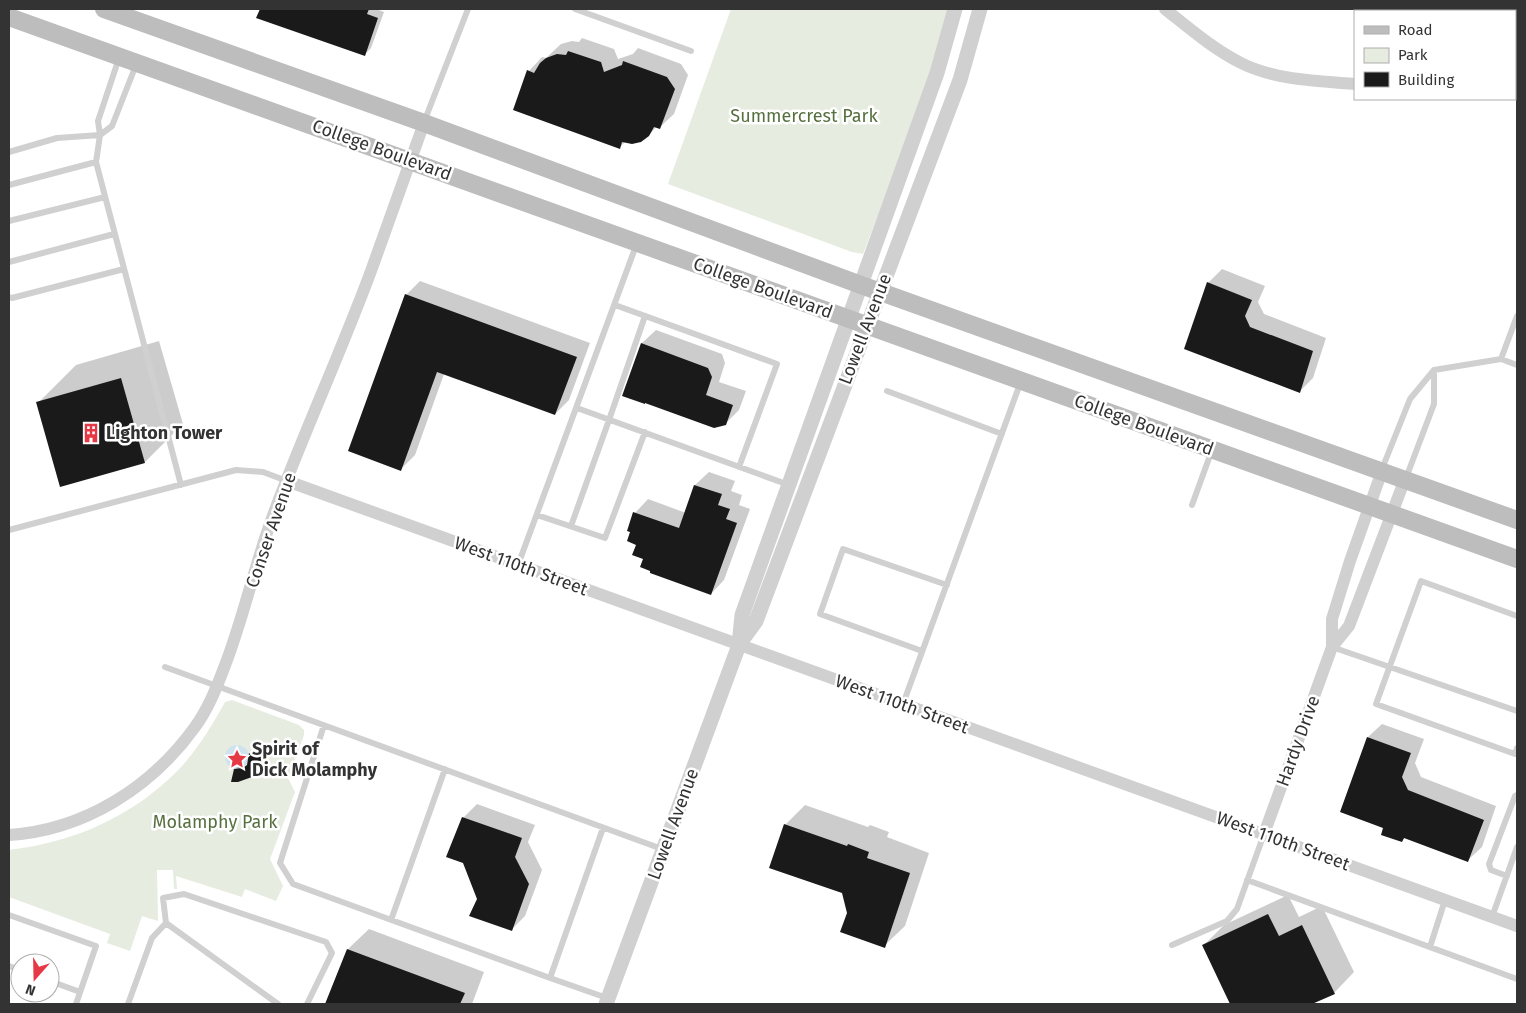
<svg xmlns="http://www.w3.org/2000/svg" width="1526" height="1013" viewBox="0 0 1526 1013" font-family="'Fira Sans',sans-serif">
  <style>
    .green { fill: #e6ecdf }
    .water { fill: #cfe2ee }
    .shadow { fill: #0003 }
    .building { fill: #1a1a1a }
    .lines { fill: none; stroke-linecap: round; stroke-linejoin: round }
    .service { stroke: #d0d0d0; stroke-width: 6 }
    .minor { stroke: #d0d0d0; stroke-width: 12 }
    .tertiary { stroke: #d0d0d0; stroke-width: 15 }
    .secondary { stroke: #bdbdbd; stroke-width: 18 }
    .labels { text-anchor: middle; stroke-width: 5; stroke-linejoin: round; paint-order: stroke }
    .park-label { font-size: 18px; fill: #56703f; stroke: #fff }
    .street-label { font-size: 18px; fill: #333; stroke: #fff }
    .poi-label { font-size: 18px; font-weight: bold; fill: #333; stroke: #fff; text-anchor: start }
  </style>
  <rect width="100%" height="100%" fill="#fff"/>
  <!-- green -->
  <path class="green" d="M731 9H950L935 63 901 155 863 254 852 252 668 184Z
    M232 700 299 725 304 730V735L288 778 295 792 270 859 283 886 276 901 245 889 242 897 176 876 177 889H174L173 870H157L158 921 142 916 130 951 107 943 110 934 9 897V850C20 848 32 847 43 844 95 833 146 805 182 766 199 747 213 724 225 702Z"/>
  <!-- water -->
  <path class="water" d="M225 757a12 12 0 1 1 24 0a12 12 0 1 1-24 0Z"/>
  <!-- shadow -->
  <path class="shadow" d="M261 9H376L384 12 371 48 364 55 258 17Z
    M582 38 614 49 618 59 633 54 638 48 681 64 688 75 674 114 660 127 657 126 649 135 625 142 620 147 529 71 542 57 546 58 561 44 572 41 579 42Z
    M1222 269 1265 286 1258 302 1264 314 1326 338 1313 378 1299 392 1208 283Z
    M420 281 590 343 569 400 555 414 444 374 415 455 401 469 406 295Z
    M656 330 722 354 725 363 719 382 746 391 739 410 725 424 624 396 642 343Z
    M159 341 183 424 145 462 61 486 38 403 76 365Z
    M709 472 735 481 731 491 742 495 739 505 750 509 724 580 711 594 645 558 638 544 635 513 648 499 686 513 695 485Z
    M1382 724 1424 739 1415 763 1421 777 1496 806 1482 847 1468 860 1405 837 1402 841 1385 827 1368 737Z
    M264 750V756L255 772 252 776 235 770 238 767 247 766 251 754 254 751Z
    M477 804 535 825 528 842 542 870 525 916 512 929 479 899 463 818Z
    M805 805 868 827 870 825 889 832 887 837 929 853 905 926 884 946 848 913 843 892 785 825Z
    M1288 895 1299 917 1322 906 1354 972 1334 993 1309 1004H1232L1204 945 1224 925Z
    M369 929 484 972 472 1004H326L348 949Z"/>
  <!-- building -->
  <path class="building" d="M260 9H369L367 14 378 18 365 56 256 18Z
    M568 51 601 62 604 72 622 65 623 61 667 77 675 89 660 129 654 127 649 136 641 142 632 144 622 142 620 149 513 110 527 70 534 73 540 63 546 58 557 54 566 55Z
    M1207 282 1252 300 1245 316 1250 327 1313 351 1300 393 1184 349Z
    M405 294 577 357 555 415 437 372 401 471 348 451Z
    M641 343 708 368 712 377 706 395 733 405 726 425 714 428 645 403V404L622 396Z
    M121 378 145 463 60 487 36 402Z
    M694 485 722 494 718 505 730 509 726 519 737 523 711 595 650 573V571L640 567 643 559 632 555 636 545 627 541 630 532 627 531 633 512 679 528Z
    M1367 737 1411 753 1402 777 1408 790 1484 820 1468 862 1404 838 1402 842 1381 835 1383 828 1340 812Z
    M261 752V760L252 777 238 782H231L234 769 243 768 247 765 249 753Z
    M462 817 522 838 515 857 529 884 512 931 469 916 477 899 463 863 446 857Z
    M784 824 847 846 848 844 869 852 867 858 910 873 885 948 840 932 847 913 842 893 769 868Z
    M1268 914 1279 936 1302 925 1335 994 1312 1004H1230L1202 945Z
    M347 949 465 993 460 1004H325Z"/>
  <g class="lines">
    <!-- service -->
    <path class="service" d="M575 9 691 51
      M119 58 98 121 100 135 96 162 181 485
      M424 122 468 9
      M9 152 57 138 100 135 112 126 136 65
      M9 185 96 162
      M9 221 105 197
      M9 262 114 234
      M9 297 12 298 124 269
      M615 305 777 364 739 467
      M1501 359 1517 365
      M887 391 1002 434
      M577 408 789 485
      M1382 469 1410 399 1434 370 1501 359 1517 316
      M1406 478 1434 404V370
      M1192 505 1212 450
      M537 515 605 538 645 432
      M571 526 609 420 645 316
      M9 530 236 470 263 472 287 481
      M518 565 637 243
      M1517 616 1421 581 1376 704 1515 754 1517 748
      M1332 647 1517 711
      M922 651 820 614 843 549 947 585
      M165 667 662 849
      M903 704 1021 381
      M324 725 280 863 293 884 550 978
      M603 828 550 978 607 998
      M1507 876 1491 870 1489 864 1515 796 1517 795
      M1247 880 1517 979
      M9 915 96 946 76 1004
      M1492 917 1517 847
      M391 920 445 769
      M166 923 278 1004
      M1172 945 1227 921 1237 909 1264 834
      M1430 947 1445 900
      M9 966 20 970
      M50 981 80 992
      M128 1004 152 938 166 923 163 898 184 894 326 942 332 953 307 1004"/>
    <!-- minor -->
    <path class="minor" d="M1165 9C1189 28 1213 49 1241 63 1275 80 1317 81 1355 84
      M1515 87 1517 86
      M287 481 1517 926
      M1332 647 1349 626 1405 479
      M1264 834 1332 647V619L1350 561 1382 471
      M9 835C84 830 151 788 195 727 208 709 216 689 224 668 244 617 255 562 275 510 305 430 341 352 371 271 389 222 406 172 424 123"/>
    <!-- tertiary -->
    <path class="tertiary" d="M740 643 756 621 960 80 980 9
      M606 1004 739 645 742 615 937 73 955 9"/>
    <!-- secondary -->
    <path class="secondary" d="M104 9 424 123 861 285 1517 520
      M9 17 1517 559"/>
  </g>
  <!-- icons -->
  <defs>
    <symbol id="building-bare" viewBox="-9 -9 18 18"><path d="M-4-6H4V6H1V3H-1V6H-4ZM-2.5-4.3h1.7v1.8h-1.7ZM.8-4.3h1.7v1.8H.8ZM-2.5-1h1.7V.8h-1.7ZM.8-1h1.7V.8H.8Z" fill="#e63946" stroke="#fff" stroke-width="2.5" paint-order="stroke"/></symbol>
    <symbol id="sight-bare" viewBox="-9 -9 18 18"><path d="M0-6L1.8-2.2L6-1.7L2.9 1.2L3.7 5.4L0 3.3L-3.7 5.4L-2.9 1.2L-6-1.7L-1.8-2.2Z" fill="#e63946" stroke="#fff" stroke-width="2.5" paint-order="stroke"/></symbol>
  </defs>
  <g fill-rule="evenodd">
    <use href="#building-bare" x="77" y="419" width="28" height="28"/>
    <use href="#sight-bare" x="223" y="745" width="28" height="28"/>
  </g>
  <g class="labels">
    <!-- park labels -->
    <g class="park-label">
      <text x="804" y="122">Summercrest Park</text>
      <text x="215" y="828">Molamphy Park</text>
    </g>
    <!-- street labels -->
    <g class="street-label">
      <text transform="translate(382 150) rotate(20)" y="6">College Boulevard</text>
      <text transform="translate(763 288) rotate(20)" y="6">College Boulevard</text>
      <text transform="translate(865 329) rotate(-69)" y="6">Lowell Avenue</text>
      <text transform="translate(1144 425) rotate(20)" y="6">College Boulevard</text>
      <text transform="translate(271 530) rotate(-71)" y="6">Conser Avenue</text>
      <text transform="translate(521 566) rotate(20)" y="6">West 110th Street</text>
      <text transform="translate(902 704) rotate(20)" y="6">West 110th Street</text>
      <text transform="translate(1298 741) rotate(-70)" y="6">Hardy Drive</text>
      <text transform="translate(673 824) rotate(-70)" y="6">Lowell Avenue</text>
      <text transform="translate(1283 841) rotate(20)" y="6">West 110th Street</text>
    </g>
    <!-- poi labels -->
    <g class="poi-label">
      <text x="106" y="439">Lighton Tower</text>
      <text x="252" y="755">Spirit of<tspan x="252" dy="21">Dick Molamphy</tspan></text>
    </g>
  </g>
  <!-- border -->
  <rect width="1526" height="1013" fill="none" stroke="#333333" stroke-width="20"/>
  <!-- legend -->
  <rect x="1354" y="10" width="162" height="90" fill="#ffffff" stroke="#adadad"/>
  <rect x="1364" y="26" width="25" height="8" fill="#bdbdbd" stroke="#adadad"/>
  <text x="1398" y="35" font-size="15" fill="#333333">Road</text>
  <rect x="1364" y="48" width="25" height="15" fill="#e6ecdf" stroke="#adadad"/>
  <text x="1398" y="60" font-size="15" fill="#333333">Park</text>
  <rect x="1364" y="72" width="25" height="15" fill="#1a1a1a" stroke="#adadad"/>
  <text x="1398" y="85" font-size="15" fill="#333333">Building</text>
  <!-- north arrow -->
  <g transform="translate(35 978) rotate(200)"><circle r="24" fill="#ffffff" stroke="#adadad"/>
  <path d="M0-4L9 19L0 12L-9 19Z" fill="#e63946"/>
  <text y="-8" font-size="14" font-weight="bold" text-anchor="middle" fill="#333333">N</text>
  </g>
</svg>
